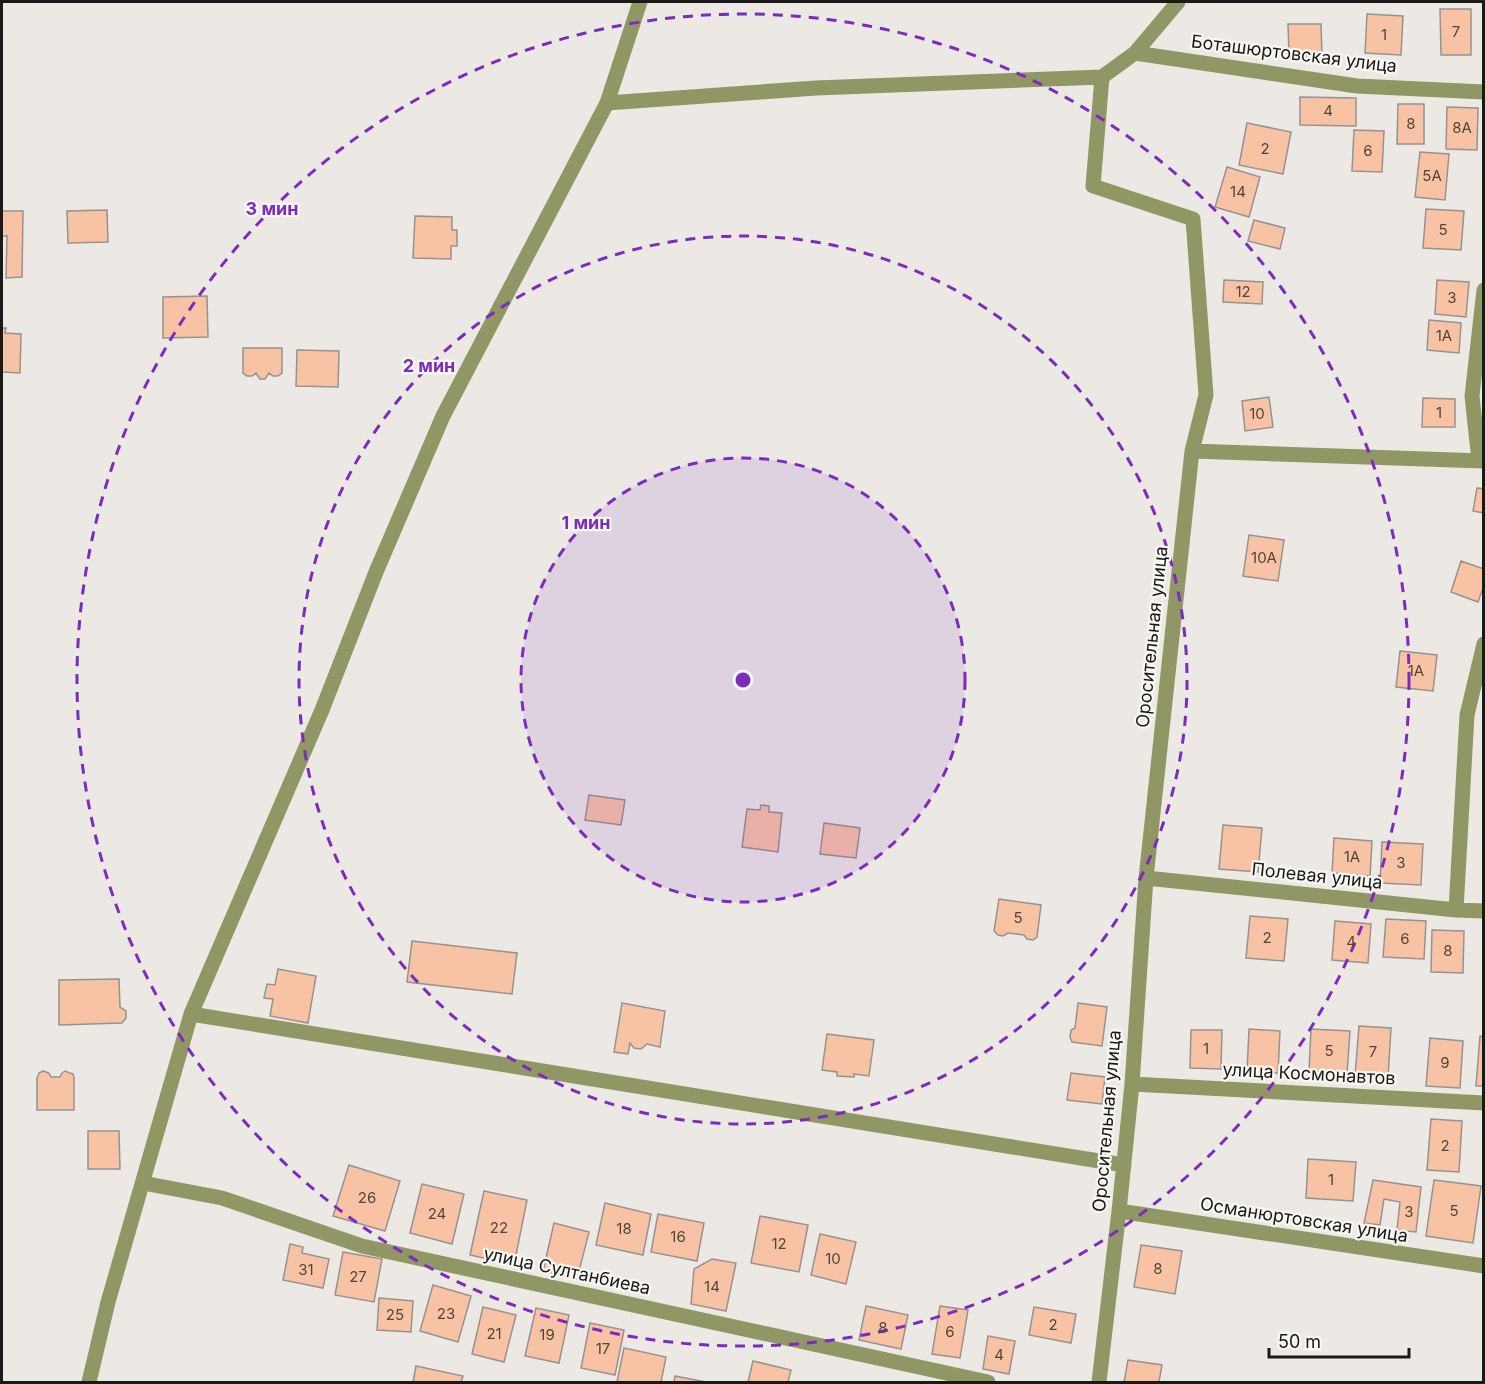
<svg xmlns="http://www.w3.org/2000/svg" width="1485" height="1384" viewBox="0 0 1485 1384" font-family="Inter,sans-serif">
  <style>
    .building { fill: #f8c3a4; stroke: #979290; stroke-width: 1.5 }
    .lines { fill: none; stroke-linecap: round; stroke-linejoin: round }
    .street { stroke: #919665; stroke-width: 15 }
    .ring { fill: none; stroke: #7b2cbf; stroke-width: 3; stroke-dasharray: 10 8 }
    .labels { text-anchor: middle; stroke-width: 4.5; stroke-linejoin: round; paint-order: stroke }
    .number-label { font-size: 15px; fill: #52443a }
    .street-label { font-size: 18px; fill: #1a1917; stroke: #f9f7f2 }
    .centre { fill: #7b2cbf; stroke: #f9f7f2; stroke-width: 3 }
    .ring-label { font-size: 18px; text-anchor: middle; font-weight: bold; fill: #7b2cbf; stroke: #f9f7f2; stroke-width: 4.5; stroke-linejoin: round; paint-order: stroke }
  </style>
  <rect width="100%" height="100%" fill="#ece9e5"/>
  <!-- building -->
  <path class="building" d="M1440 9H1471V55H1441Z
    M1367 14 1403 16 1401 55 1365 53Z
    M1288 24H1321L1322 56H1289Z
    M1300 97 1356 98V126L1300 125Z
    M1398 104H1424V144H1397Z
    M1447 107 1478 108 1477 150 1446 149Z
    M1247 123 1291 132 1283 174 1239 165Z
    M1354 130 1384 131 1382 172 1352 171Z
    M1420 152 1449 154 1445 200 1415 197Z
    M1227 167 1260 177 1249 217 1215 207Z
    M1426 209 1464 211 1461 250 1423 248Z
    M107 210 108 242 68 243 67 211Z
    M2 211H23L22 277 6 278 7 236H2Z
    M415 216 452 217V230H457V246H451V259L413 258Z
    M1254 220 1285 228 1280 249 1248 241Z
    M1224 280 1263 282 1262 304 1223 302Z
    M1437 280 1469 282 1466 317 1435 314Z
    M207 296 208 337 163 338V297Z
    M1429 320 1461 323 1459 353 1427 350Z
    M2 328H6L5 333 21 334 20 373 2 372Z
    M243 348H282V373L278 376H273L269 373 265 379H260L256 373 252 376H247L243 373Z
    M297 350 339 351 338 387 296 386Z
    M1269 397 1273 427 1245 431 1242 401Z
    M1423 398 1455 399V427H1422Z
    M1477 488 1484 489V513L1473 511Z
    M1249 535 1284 540 1278 581 1243 576Z
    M1461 561 1484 569V585L1478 602 1451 592Z
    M1400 651 1437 655 1433 691 1396 687Z
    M589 795 625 800 621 825 585 820Z
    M761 805 769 806V812L782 813 778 852 742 847 747 809 760 810Z
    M824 823 860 828 856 858 820 854Z
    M1223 825 1262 828 1258 872 1219 869Z
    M1334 838 1372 841 1370 876 1332 873Z
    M1382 842 1423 844 1421 885 1380 883Z
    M999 899 1041 905 1037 937 1033 940 1027 939 1024 935 1008 933 1003 936 998 935 994 931Z
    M1250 916 1288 919 1284 961 1246 958Z
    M1386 919 1426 921 1424 959 1383 957Z
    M1335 921 1371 924 1368 963 1332 960Z
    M1432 930 1464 931 1463 973 1431 972Z
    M412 941 517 953 512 994 407 982Z
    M278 969 316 976 308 1023 270 1016 273 999 264 998 267 984 275 985Z
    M119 979 120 1007 126 1011V1018L122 1023 59 1025V980Z
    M622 1003 665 1011 660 1047 647 1044 641 1049 634 1048 630 1043 628 1054 614 1052Z
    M1078 1003 1107 1007 1102 1046 1072 1042 1070 1037 1071 1030 1075 1028Z
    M1359 1026 1391 1028 1388 1078 1355 1076Z
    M1249 1029 1280 1031 1278 1073 1247 1072Z
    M1311 1029 1350 1031 1347 1074 1309 1071Z
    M1191 1030H1222L1221 1069 1190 1068Z
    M827 1034 874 1040 869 1076 854 1074V1077L837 1076V1072L822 1070Z
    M1480 1036 1484 1037V1086H1476Z
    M1430 1038 1463 1041 1460 1088 1426 1086Z
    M43 1071 49 1073 51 1077H60L62 1073 65 1071 73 1074 74 1077V1110H37V1078L39 1073Z
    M1071 1073 1105 1077 1102 1104 1067 1100Z
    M1431 1119 1462 1121 1459 1172 1427 1170Z
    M88 1131H119L120 1169H88Z
    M1308 1159 1356 1162 1353 1201 1306 1198Z
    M349 1165 400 1181 385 1231 333 1216Z
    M1373 1180 1421 1187 1416 1232 1397 1230 1400 1202 1384 1199 1380 1225 1364 1223Z
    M1434 1180 1481 1186 1473 1243 1426 1236Z
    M422 1184 464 1194 452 1244 410 1233Z
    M484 1191 527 1200 514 1265 470 1255Z
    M605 1203 651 1214 643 1255 596 1245Z
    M658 1214 704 1223 697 1261 651 1252Z
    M760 1216 808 1225 799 1272 751 1263Z
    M554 1223 589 1232 577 1279 543 1271Z
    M820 1234 856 1242 846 1284 811 1275Z
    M290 1244 303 1247 302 1253 329 1259 323 1288 283 1280Z
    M1141 1245 1182 1251 1175 1294 1134 1287Z
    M343 1252 382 1259 374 1302 335 1295Z
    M712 1259 736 1263 726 1311 691 1304 694 1269Z
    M433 1285 471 1296 458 1342 420 1331Z
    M379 1298 413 1301 411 1332 377 1330Z
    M866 1306 908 1315 901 1349 859 1340Z
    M940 1306 968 1310 960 1358 932 1354Z
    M483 1307 516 1315 504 1362 472 1354Z
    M1034 1307 1076 1314 1071 1343 1029 1335Z
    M536 1308 569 1315 559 1363 525 1356Z
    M590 1323 624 1330 615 1375 581 1368Z
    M988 1336 1015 1341 1009 1374 983 1369Z
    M624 1348 666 1357 661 1382H617Z
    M1128 1360 1162 1365 1159 1382H1124Z
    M753 1361 791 1370 788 1382H748Z
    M416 1366 463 1376 461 1382H413Z
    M675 1376 706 1382H674Z"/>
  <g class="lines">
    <!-- street -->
    <path class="street" d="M1135 53 1357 86 1484 92
      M607 103 816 88 1102 77
      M1192 451 1484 461
      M1479 461 1472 396 1484 290
      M1146 878 1456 910 1484 911
      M1456 910 1467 715 1484 644
      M191 1014 1124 1165
      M1132 1084 1484 1103
      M143 1183 222 1198 362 1246 988 1382
      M1119 1211 1484 1266
      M89 1382 108 1302 191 1014 322 710 376 572 443 416 607 103 640 2
      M1099 1382 1119 1211 1132 1084 1146 878 1192 451 1206 395 1193 219 1093 186 1102 77 1135 53 1178 2"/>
  </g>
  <!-- distance rings -->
  <circle cx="743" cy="680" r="222" fill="#7b2cbf" fill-opacity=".12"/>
  <g class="ring">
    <circle cx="743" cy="680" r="222"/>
    <circle cx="743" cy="680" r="444"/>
    <circle cx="743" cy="680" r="666"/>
  </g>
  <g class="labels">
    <!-- number labels -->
    <g class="number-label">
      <text x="1456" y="37">7</text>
      <text x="1384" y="40">1</text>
      <text x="1328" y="116">4</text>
      <text x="1411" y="129">8</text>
      <text x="1462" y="133">8А</text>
      <text x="1265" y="154">2</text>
      <text x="1368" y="156">6</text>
      <text x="1432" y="181">5А</text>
      <text x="1238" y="197">14</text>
      <text x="1443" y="235">5</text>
      <text x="1243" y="297">12</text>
      <text x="1452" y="303">3</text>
      <text x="1444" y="341">1А</text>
      <text x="1439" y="418">1</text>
      <text x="1257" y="419">10</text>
      <text x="1264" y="563">10А</text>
      <text x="1416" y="676">1А</text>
      <text x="1352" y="862">1А</text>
      <text x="1401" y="868">3</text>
      <text x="1018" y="923">5</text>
      <text x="1267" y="943">2</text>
      <text x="1405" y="944">6</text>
      <text x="1351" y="947">4</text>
      <text x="1448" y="956">8</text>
      <text x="1206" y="1054">1</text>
      <text x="1329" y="1056">5</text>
      <text x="1373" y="1057">7</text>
      <text x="1445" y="1068">9</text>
      <text x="1445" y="1151">2</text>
      <text x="1331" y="1185">1</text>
      <text x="367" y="1203">26</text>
      <text x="1454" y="1216">5</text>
      <text x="1409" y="1217">3</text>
      <text x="437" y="1219">24</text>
      <text x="499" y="1233">22</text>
      <text x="624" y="1234">18</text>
      <text x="678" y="1242">16</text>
      <text x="779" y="1249">12</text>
      <text x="833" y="1264">10</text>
      <text x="1158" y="1274">8</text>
      <text x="306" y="1275">31</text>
      <text x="358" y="1282">27</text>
      <text x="712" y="1292">14</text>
      <text x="446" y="1319">23</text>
      <text x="395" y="1320">25</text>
      <text x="1053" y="1330">2</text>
      <text x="883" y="1333">8</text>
      <text x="950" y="1337">6</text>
      <text x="494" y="1339">21</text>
      <text x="547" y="1340">19</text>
      <text x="603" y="1354">17</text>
      <text x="999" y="1360">4</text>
    </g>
    <!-- street labels -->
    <g class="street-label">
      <text transform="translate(1294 54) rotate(7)" y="6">Боташюртовская улица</text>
      <text transform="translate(1152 637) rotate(-84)" y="6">Оросительная улица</text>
      <text transform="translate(1317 876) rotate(6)" y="6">Полевая улица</text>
      <text transform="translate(1309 1074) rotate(3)" y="6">улица Космонавтов</text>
      <text transform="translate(1107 1121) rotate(-85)" y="6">Оросительная улица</text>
      <text transform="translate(1304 1220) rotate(9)" y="6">Османюртовская улица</text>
      <text transform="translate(567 1271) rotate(12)" y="6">улица Султанбиева</text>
    </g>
  </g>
  <circle cx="743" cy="680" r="9" class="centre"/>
  <g class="ring-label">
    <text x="272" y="215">3 мин</text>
    <text x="429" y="372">2 мин</text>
    <text x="586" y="529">1 мин</text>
  </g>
  <!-- border -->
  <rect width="1485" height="1384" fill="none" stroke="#1a1917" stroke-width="6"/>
  <!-- scale -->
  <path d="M1269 1348v9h140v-9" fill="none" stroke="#1a1917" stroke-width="3"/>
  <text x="1278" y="1348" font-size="18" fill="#1a1917" stroke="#f9f7f2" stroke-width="4.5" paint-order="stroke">50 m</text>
</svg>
